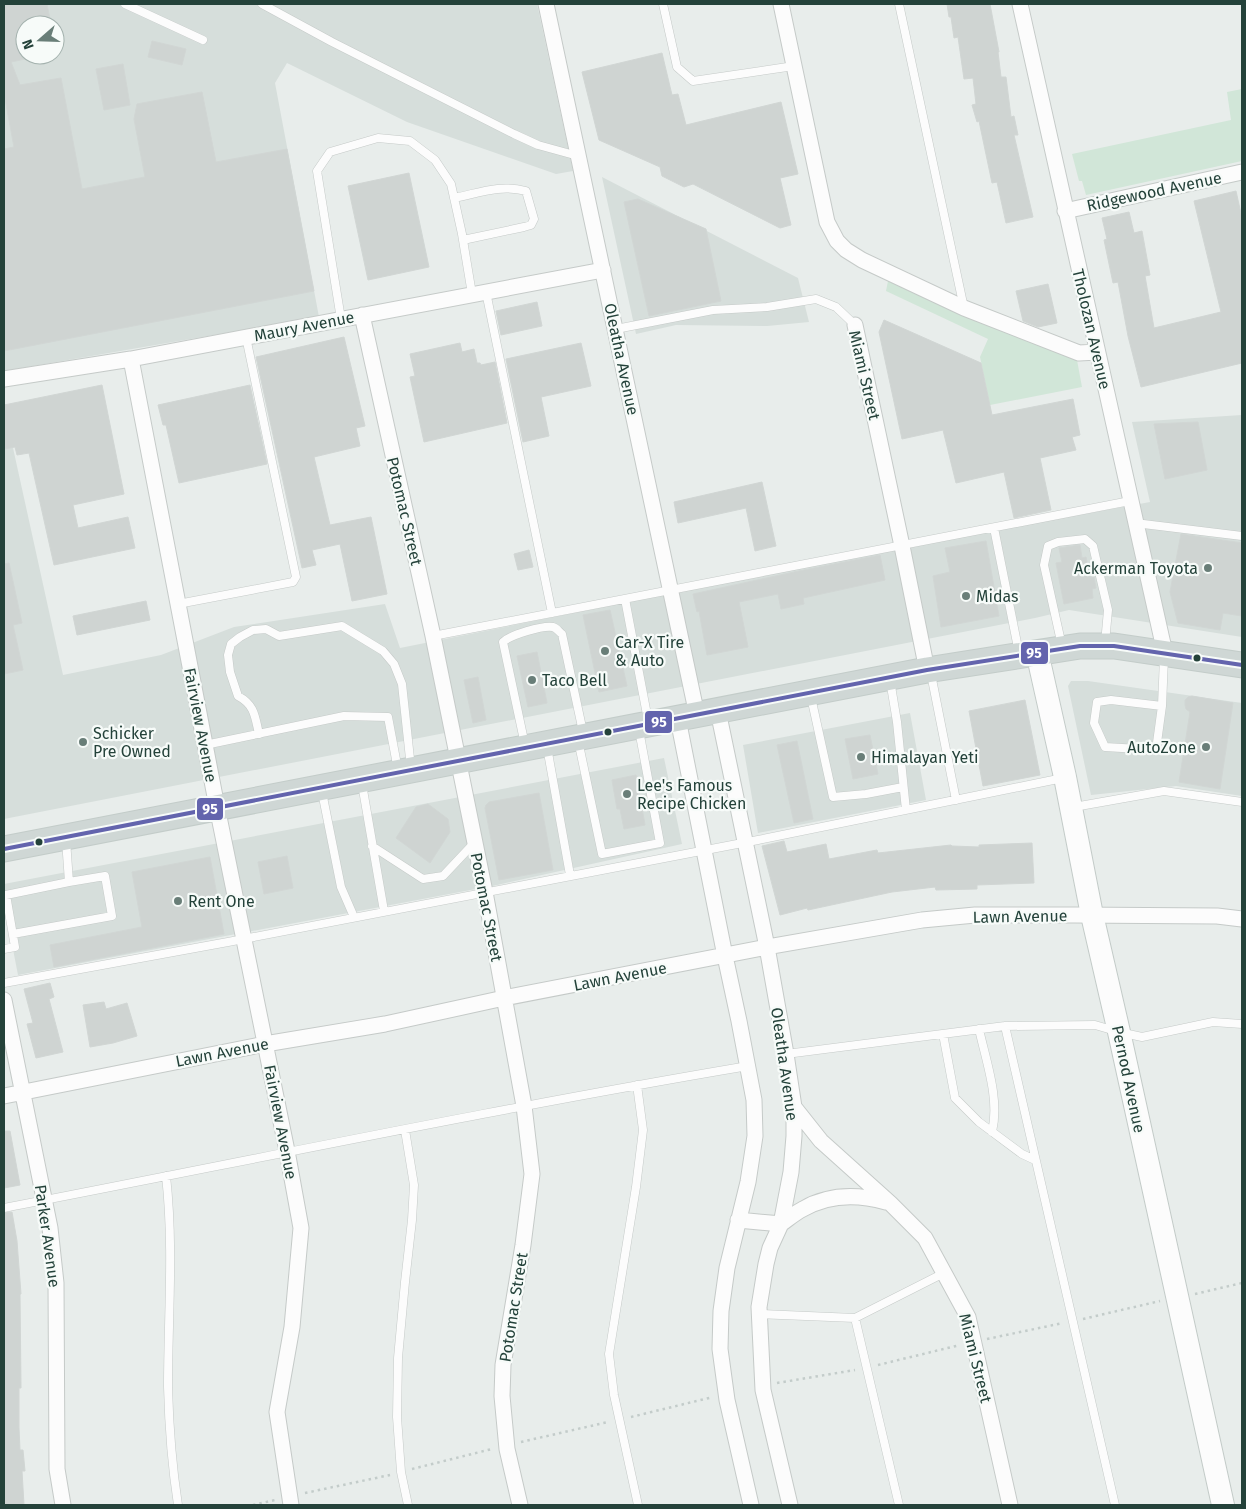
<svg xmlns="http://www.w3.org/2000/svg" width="1246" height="1509" viewBox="0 0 1246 1509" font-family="'Fira Sans',sans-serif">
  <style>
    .built { fill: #d6dedb; fill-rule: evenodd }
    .green { fill: #d1e6d8 }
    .building { fill: #cfd4d2; stroke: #d1d6d4 }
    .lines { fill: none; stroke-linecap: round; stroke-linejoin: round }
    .lane-casing { stroke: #c5cac8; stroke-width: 9 }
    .street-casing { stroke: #c5cac8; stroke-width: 17 }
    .secondary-casing { stroke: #c3cbc8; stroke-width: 24 }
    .primary-casing { stroke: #c3ccc9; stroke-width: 27 }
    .path { stroke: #c3ccca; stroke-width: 2.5; stroke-dasharray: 2.5 4; stroke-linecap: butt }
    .lane { stroke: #fcfcfc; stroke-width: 8 }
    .street { stroke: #fcfcfc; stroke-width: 15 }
    .secondary { stroke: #fcfcfc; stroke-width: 22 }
    .primary { stroke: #cfd7d5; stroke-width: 25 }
    .bus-1-casing { stroke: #f7fbf9; stroke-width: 8 }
    .bus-1 { stroke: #6364ad; stroke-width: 4 }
    .poi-dot { fill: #697e78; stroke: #f7fbf9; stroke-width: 2 }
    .bus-dot { fill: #24423a; stroke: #f7fbf9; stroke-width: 2 }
    .labels { text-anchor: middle; stroke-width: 4.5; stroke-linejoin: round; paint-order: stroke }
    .street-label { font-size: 16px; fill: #24423a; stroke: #f7fbf9 }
    .poi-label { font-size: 16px; fill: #24423a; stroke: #f7fbf9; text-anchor: start }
    .line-badge { stroke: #f7fbf9; stroke-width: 2 }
    .badge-label { font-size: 14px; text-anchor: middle; font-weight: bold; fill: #fff }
  </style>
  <rect width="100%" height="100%" fill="#e8edeb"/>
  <!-- built -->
  <path class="built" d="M4 4H537L573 171 556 174 407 122 287 63 275 83 319 317 4 371ZM25 25H55V55H25Z
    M602 177 798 278 809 322 767 326 676 325 636 334Z
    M4 407 63 675 161 655 234 627 385 604 400 648 879 552 1150 502 1132 422 1242 415V637L1069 610 1035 618 4 819Z
    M1071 681H1088L1242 703V796L1176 786 1091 795 1068 686Z
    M910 713 926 800 758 833 743 745Z
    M664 758 682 844 497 885 18 975 4 903V884Z"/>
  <!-- green -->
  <path class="green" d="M1242 89V161L1086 195 1082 181H1079L1072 154 1231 120 1227 92Z
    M889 276 1077 360 1082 387 990 405 980 357 988 339 886 291Z"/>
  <!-- building -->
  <path class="building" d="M4 4H47L51 25H25V59L11 62 20 85 61 78 82 189 145 177 134 119 137 104 202 92 216 162 287 149 314 291 4 351V149L14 147 4 93Z
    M947 4H990L999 52H998L1001 77H1006L1011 117 1014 116 1018 135H1014L1033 217 1006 223 997 182 992 183 979 121 977 122 972 105 976 104 973 78 964 79 958 37 954 38 951 17H949Z
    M152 41 186 49 182 65 148 57Z
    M662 53 672 95 678 94 686 125 781 102 798 174 780 178 791 225 780 228 693 184 684 187 662 176 660 167 599 140 582 72Z
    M123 64 130 105 104 110 96 69Z
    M409 173 429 267 368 280 348 186Z
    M1236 191 1242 218V363L1141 387 1128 336 1118 282 1113 283 1104 240 1107 239 1102 218 1129 212 1134 233 1142 231 1150 275 1145 276 1154 328 1221 312 1194 201Z
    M638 199 706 229 721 301 649 316 624 202Z
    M1048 284 1057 323 1038 327 1023 321 1016 291Z
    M537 302 542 326 501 335 496 311Z
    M884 320 981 363 992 415 1073 399 1080 435 1072 437 1076 450 1040 458 1051 510 1014 518 1004 472 956 483 943 430 902 439 879 332Z
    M344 337 365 426 356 428 360 446 314 457 330 525 371 517 387 594 352 601 340 544 312 550 316 565 302 568 256 357Z
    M460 343 462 352 474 349 477 363H480L481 365 495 362 507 423 424 442 410 377 415 376 410 354Z
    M581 343 591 386 541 397 549 436 523 442 506 359Z
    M102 385 124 494 73 505 78 528 128 517 135 548 54 565 29 453 17 455 15 447 4 449V405Z
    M250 385 267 464 179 483 166 425H163L158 405Z
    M1198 422 1207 470 1165 479 1154 424Z
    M762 482 776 546 755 551 746 508 678 523 674 502Z
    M1181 534 1242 543V616L1223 613 1220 630 1178 623 1170 592Z
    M986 541 999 616 941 627 933 576 950 572 945 548Z
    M1080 545 1082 558 1086 557 1090 577H1094L1096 588 1092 589 1093 598 1064 604 1056 563 1062 562 1059 548Z
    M529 550 533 567 518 570 514 554Z
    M880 555 885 580 803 598 804 604 781 609 778 594 739 602 748 647 707 655 699 611 697 612 693 594 794 572Z
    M9 563 22 623 13 625 23 670 4 674V564Z
    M146 601 150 620 77 635 73 616Z
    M610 610 627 686 599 692 583 615Z
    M537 652 547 703 528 707 517 656Z
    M478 677 486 720 473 723 464 680Z
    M1192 696 1233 703 1220 789 1179 782 1190 712 1186 709 1185 705V700L1188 697Z
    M1025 700 1040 775 983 786 969 711Z
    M870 735 878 774 853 779 845 739Z
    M797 741 813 819 794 823 777 745Z
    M636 775 645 825 624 829 620 809H617L612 780Z
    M539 793 553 870 499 880 485 808 486 805 489 802Z
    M428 804 448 819 450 832 430 863 396 838 416 807Z
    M784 841 787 852 826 844 829 859 877 850 878 853 951 845 952 846 979 847V845L1032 843 1034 883 977 885V889L936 890 935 887 892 892 808 910 807 908 780 915 762 846Z
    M287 856 293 888 264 894 258 862Z
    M210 857 224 934 54 967 50 945 142 927 132 872Z
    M50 983 54 997 49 999 63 1052 36 1058 27 1024 33 1023 24 989Z
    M104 1002 106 1009 127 1003 137 1036 113 1043 90 1047 83 1005Z
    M4 1131H10L20 1185 4 1188Z
    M12 1212 17 1241 21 1294H20L21 1388H19V1428L20 1450H23L25 1471H22L24 1505H4V1213Z"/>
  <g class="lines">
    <defs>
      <path id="lane" d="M125 4 203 40
        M262 4 332 42 514 134 538 145 578 156
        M663 4 677 67 693 81 794 66
        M899 4 964 308
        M454 198C479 193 500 184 526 191L534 219 531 225 524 227 463 240
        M486 292 552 613
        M341 319 317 171 330 152 378 138 410 141 435 160 451 184 462 234 472 294
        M616 329 713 310 767 307 816 299 836 307 855 325
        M1135 523 1242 536
        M994 528 1019 653
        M625 599 648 720
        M178 604 293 582 296 577 246 337
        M433 636 1130 501
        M1062 646 1044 565 1048 546 1058 542 1085 539 1093 546 1108 610 1105 643
        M931 674 956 800
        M890 680 897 722 906 810
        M811 697 833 797 866 794 903 787
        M1162 706 1111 700 1097 702 1094 723 1105 747 1156 750 1162 706 1164 658
        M259 734C255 717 255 705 238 696L230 672 228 655 231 644 240 637 253 630 266 629 279 636 342 626 383 651 394 664 402 684 411 768
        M578 740 602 854 660 843 639 730
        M205 745 344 716 388 717 398 770
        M525 745 503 642C510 635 543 625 553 627 557 628 559 632 562 634L583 732
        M547 747 570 875
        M362 784 384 911
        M322 792 341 887 354 917
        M1074 807 1164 791 1242 802
        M372 846 423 879 443 876 475 842
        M13 934 112 916 105 876 69 882 66 840
        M4 949 15 947 6 895 69 882
        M4 983 228 942 758 840 1063 778
        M1005 1026 1115 1505
        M979 1029C986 1061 1000 1099 992 1132
        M943 1034 955 1098 979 1122 1022 1154 1035 1160
        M786 1054 1005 1026 1095 1025 1119 1032 1142 1037 1213 1022 1242 1024
        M637 1085 643 1130 636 1187 609 1354 614 1395 638 1505
        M405 1130 414 1185 412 1220 405 1282 398 1358 397 1417 401 1472 408 1505
        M166 1176C174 1247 168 1316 168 1387 169 1426 172 1466 178 1505
        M4 1208C252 1160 499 1108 748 1066
        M759 1314 855 1318 944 1273
        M855 1318 899 1505"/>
      <path id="street" d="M546 4 697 715
        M781 4 827 222 837 241 846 250 862 260 964 308 1079 353 1097 352
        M1020 4 1165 653
        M1065 211 1242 172
        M362 315 433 636 485 892 524 1106 532 1174 523 1245 503 1365 502 1396 507 1449 520 1505
        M855 325 902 546 927 670
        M131 359 217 807 287 1151 301 1228 292 1327 277 1412 291 1505
        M4 379 131 359 603 270
        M718 711 767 947 786 1054 794 1107V1136L791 1172 781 1224 770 1248 766 1264 759 1307 763 1390 790 1505
        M678 719 725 956 739 1021 754 1100 755 1136 748 1182 727 1268 721 1311 720 1349 727 1400 751 1505
        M4 1000 50 1228 56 1283 57 1469 63 1505
        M4 1096 265 1044 385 1024 504 998 767 947 922 920 975 915H1074L1217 916 1242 919
        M794 1107 821 1141 890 1203 925 1238 968 1317 1010 1505
        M738 1220 781 1224C788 1219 795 1213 803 1209 829 1194 858 1194 886 1202"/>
      <path id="secondary" d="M1037 652 1065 777 1092 915 1119 1032 1223 1505"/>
      <path id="primary" d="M4 849 927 670 1080 646H1114L1242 665"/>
    </defs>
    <!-- lane casing -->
    <use href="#lane" class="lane-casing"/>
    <!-- street casing -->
    <use href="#street" class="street-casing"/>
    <!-- secondary casing -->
    <use href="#secondary" class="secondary-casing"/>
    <!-- primary casing -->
    <use href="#primary" class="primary-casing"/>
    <!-- path -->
    <path class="path" d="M1195 1294 1242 1283
      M1083 1319 1160 1301
      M987 1339 1063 1323
      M878 1365 960 1345
      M777 1383 855 1370
      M631 1417 713 1397
      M521 1442 608 1422
      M412 1469 492 1449
      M305 1493 390 1475
      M253 1505 275 1500"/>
    <!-- lane -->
    <use href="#lane" class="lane"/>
    <!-- street -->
    <use href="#street" class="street"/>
    <!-- secondary -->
    <use href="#secondary" class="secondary"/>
    <!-- primary -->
    <use href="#primary" class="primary"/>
    <defs>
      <path id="bus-1" d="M4 849 927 670 1080 646H1114L1242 665"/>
    </defs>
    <!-- bus-1 casing -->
    <use href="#bus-1" class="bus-1-casing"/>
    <!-- bus-1 -->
    <use href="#bus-1" class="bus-1"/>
  </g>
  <!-- markers -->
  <g class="poi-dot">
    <circle cx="1208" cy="568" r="5"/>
    <circle cx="966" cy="596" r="5"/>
    <circle cx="605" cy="651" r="5"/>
    <circle cx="532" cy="680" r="5"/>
    <circle cx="83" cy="742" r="5"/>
    <circle cx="1206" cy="747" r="5"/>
    <circle cx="861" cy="757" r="5"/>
    <circle cx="627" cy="794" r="5"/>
    <circle cx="178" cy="901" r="5"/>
  </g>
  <g class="bus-dot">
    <circle cx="1197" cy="658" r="4.5"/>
    <circle cx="608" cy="732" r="4.5"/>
    <circle cx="39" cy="842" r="4.5"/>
  </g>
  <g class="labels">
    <!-- street labels -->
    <g class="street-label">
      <text transform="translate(1154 191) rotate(-12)" y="6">Ridgewood Avenue</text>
      <text transform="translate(304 326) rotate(-11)" y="6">Maury Avenue</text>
      <text transform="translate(1092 329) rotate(77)" y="6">Tholozan Avenue</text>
      <text transform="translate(622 359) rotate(78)" y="6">Oleatha Avenue</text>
      <text transform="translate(865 375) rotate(77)" y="6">Miami Street</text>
      <text transform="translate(405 511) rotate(77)" y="6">Potomac Street</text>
      <text transform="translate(201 725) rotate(79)" y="6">Fairview Avenue</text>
      <text transform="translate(487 907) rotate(79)" y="6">Potomac Street</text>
      <text transform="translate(1020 916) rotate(-1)" y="6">Lawn Avenue</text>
      <text transform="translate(620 976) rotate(-11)" y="6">Lawn Avenue</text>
      <text transform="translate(222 1052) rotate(-11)" y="6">Lawn Avenue</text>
      <text transform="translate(785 1064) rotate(82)" y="6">Oleatha Avenue</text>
      <text transform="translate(1129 1079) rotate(78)" y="6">Pernod Avenue</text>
      <text transform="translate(281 1122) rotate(79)" y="6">Fairview Avenue</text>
      <text transform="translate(48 1236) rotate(82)" y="6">Parker Avenue</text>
      <text transform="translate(513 1307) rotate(-81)" y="6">Potomac Street</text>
      <text transform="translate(976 1358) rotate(76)" y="6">Miami Street</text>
    </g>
    <!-- poi labels -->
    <g class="poi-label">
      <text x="1198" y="574" text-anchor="end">Ackerman Toyota</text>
      <text x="976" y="602">Midas</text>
      <text x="615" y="648">Car-X Tire<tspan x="615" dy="18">&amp; Auto</tspan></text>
      <text x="542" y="686">Taco Bell</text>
      <text x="93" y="739">Schicker<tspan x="93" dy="18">Pre Owned</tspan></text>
      <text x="1196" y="753" text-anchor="end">AutoZone</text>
      <text x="871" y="763">Himalayan Yeti</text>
      <text x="637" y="791">Lee's Famous<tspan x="637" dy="18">Recipe Chicken</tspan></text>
      <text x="188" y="907">Rent One</text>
    </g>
  </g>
  <g class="line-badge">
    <rect x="1020" y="641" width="29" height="24" rx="5" fill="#6364ad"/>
    <rect x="644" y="710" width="29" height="24" rx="5" fill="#6364ad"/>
    <rect x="196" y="797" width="28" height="24" rx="5" fill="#6364ad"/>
  </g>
  <g class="badge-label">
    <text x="1034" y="658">95</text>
    <text x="659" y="727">95</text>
    <text x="210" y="814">95</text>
  </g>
  <!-- border -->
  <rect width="1246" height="1509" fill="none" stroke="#24423a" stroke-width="10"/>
  <!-- north arrow -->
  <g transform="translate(40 40) rotate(250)"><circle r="24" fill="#f7fbf9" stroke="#a3b1ad"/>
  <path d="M0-4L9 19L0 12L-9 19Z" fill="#697e78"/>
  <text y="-8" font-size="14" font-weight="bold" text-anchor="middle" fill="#24423a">N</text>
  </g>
</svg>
